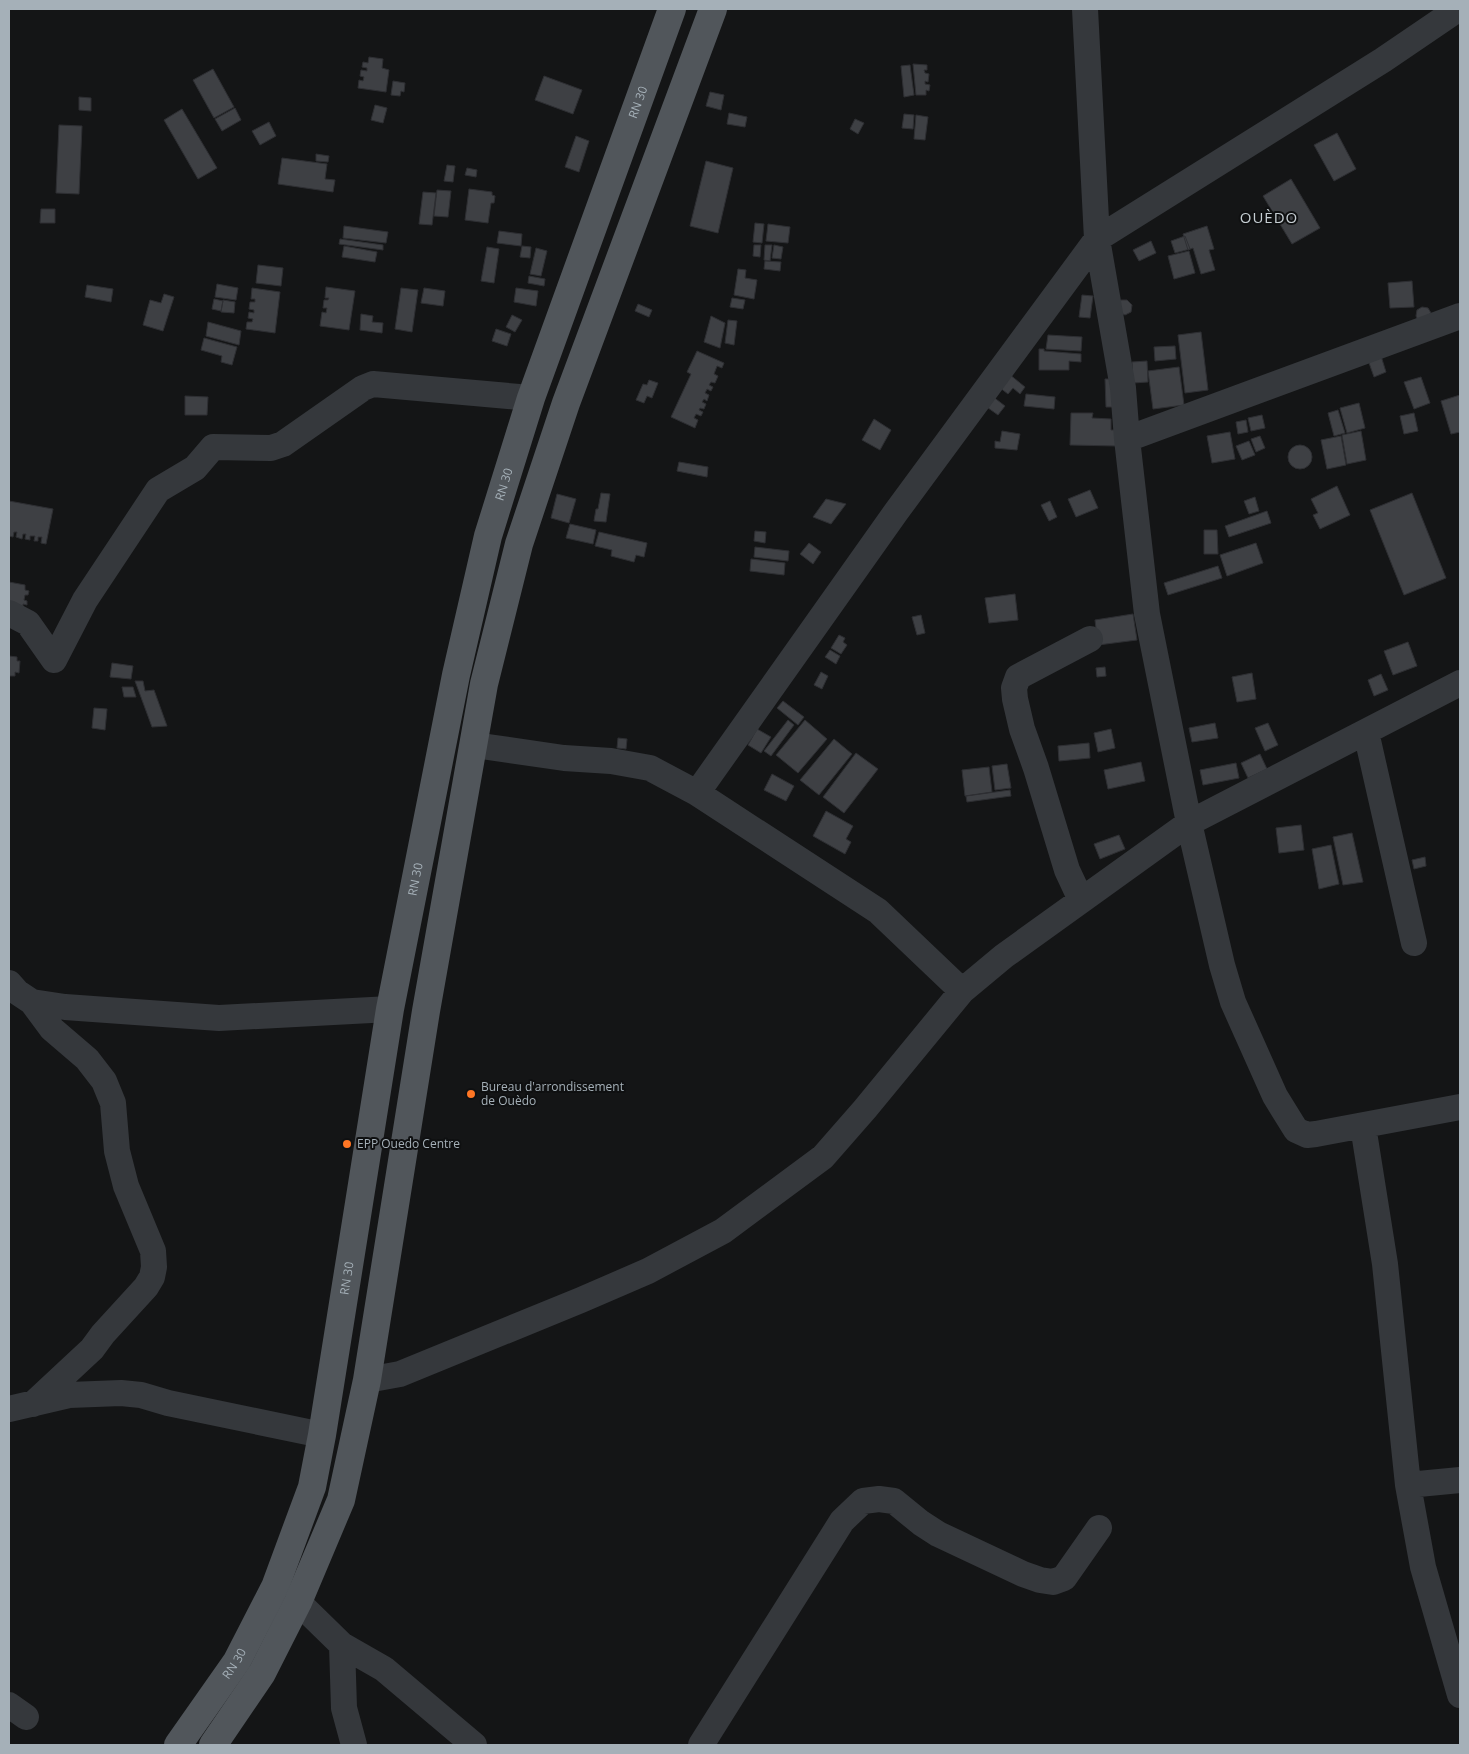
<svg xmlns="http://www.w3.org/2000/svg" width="1469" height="1754" viewBox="0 0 1469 1754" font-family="'Open Sans',sans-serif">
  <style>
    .building { fill: #3e4044; stroke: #2e2f33 }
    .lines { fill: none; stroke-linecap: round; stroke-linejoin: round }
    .minor { stroke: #35383c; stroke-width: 26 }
    .major { stroke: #51565b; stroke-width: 28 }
    .poi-dot { fill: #ff7624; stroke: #0f1011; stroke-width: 2 }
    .labels { text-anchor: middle; stroke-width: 4; stroke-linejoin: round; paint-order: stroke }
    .street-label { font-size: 12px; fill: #a5b0b8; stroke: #0f1011 }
    .poi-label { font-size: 12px; fill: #a5b0b8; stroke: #0f1011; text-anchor: start }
    .quarter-label { font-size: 15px; letter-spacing: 1px; fill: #c6ced3; stroke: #0f1011 }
  </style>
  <rect width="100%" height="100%" fill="#141516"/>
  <!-- building -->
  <path class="building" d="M369 57 383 59 382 68 389 70 386 92 358 88 359 80 363 81 364 77 360 76 361 70 367 71V68L362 67 363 62 368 63Z
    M913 64 927 65V70H924L925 73 929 74 928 82 925 81V84L930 85 929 91 926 90V95H916Z
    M910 65 914 95 904 97 901 66Z
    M213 69 234 107 214 118 193 80Z
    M544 76 582 90 573 114 535 100Z
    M393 81 405 83 404 92 401 91 400 96 391 95Z
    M710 92 724 95 721 110 706 106Z
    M79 97 91 98V111L79 110Z
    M375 105 387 108 383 123 371 120Z
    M235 108 241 120 222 131 215 119Z
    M182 109 217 168 198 179 164 120Z
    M729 113 747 117 745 127 727 124Z
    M904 114 914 115 913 129 902 128Z
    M916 115 928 117 925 140 914 139Z
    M855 119 864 123 858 134 850 129Z
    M269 122 276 136 260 145 252 131Z
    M59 125 82 126 79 194 56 193Z
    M1337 133 1356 169 1334 181 1314 145Z
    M576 136 589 141 579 172 565 167Z
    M316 154 329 156 328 162 316 161Z
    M282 158 327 164 325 179 335 180 333 192 278 184Z
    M706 161 733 168 718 233 690 226Z
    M447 165 455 166 453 182 444 181Z
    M467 168 477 170 476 177 465 175Z
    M1291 179 1320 228 1292 244 1263 196Z
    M469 189 492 192V195L495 196 494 203H491L488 223 465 220Z
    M437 190 451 191 448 217 434 216Z
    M423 192 436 193 432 225 419 224Z
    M41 209H55V223H40Z
    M755 223 764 224 762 243 753 242Z
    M768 224 790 227 788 243 766 241Z
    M344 226 388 232 386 243 343 238Z
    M1207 226 1214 249 1209 250 1215 270 1201 274 1193 248 1188 250 1183 234Z
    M499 231 522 234 521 246 497 243Z
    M1185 236 1190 249 1175 253 1171 241Z
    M340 239 383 245V250L339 244Z
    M1151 241 1156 253 1139 261 1133 250Z
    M754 245H761L760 257 753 256Z
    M765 245H772L770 261 764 260Z
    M774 245 783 247 781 259 772 258Z
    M344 246 377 252 375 262 342 257Z
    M522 246 531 247 530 258 520 257Z
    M487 247 499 249 494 283 481 281Z
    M536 248 547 251 541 276 530 274Z
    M1189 251 1195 273 1174 279 1168 256Z
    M765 261 781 262 780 271 764 269Z
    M258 265 283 268 281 286 256 283Z
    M738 269 746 270 745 278 757 280 754 299 734 295Z
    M529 276 545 279 544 286 528 283Z
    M1412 281 1414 307 1390 308 1388 283Z
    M217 284 238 288 236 300 215 297Z
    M87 285 113 289 111 302 85 297Z
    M326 287 355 291 349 330 320 326 322 312 326 313 327 308H323L324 300H328L329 298H325Z
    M252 288 280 292 275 333 246 329 247 322H252L253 319 248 318 249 312 254 313V310L249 309 250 302H255V299H251Z
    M401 288 418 290 412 332 395 329Z
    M424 288 445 291 443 306 421 303Z
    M516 288 538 291 536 306 514 302Z
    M164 294 174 297 163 331 143 325 150 300 161 303Z
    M1082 295 1093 296 1090 318 1079 317Z
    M732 298 745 300 743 309 730 307Z
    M214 299 223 301 221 311 212 309Z
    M223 300 235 302 234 313 221 312Z
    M1121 300H1127L1132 305 1131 312 1125 315 1119 312 1117 306Z
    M638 304 652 310 649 317 635 311Z
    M1422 307 1428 308 1431 313 1419 322 1416 316 1417 310Z
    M361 314 373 316 372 322 383 323 382 333 360 330Z
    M512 315 522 320 515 332 506 327Z
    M711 316 725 323 720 348 704 342Z
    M728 320 737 321 734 345 725 343Z
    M208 322 241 331 239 345 206 336Z
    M496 329 511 334 507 346 492 341Z
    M1201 332 1208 390 1185 393 1178 335Z
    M1048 335 1082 337 1081 351 1046 349Z
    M204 338 237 347 232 365 221 362 222 356 201 350Z
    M1175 346 1176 359 1155 361 1154 347Z
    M1039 349H1044V351L1081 354V362L1069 361V370H1039Z
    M697 351 724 363 722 368 717 366 714 374 718 376 715 383 711 382 709 385 713 387 711 391 707 389 705 393 709 395 707 401 704 399 702 402 706 404 704 409 700 408 699 410 703 412 701 416 696 414 694 418 698 420 695 428 671 417 691 374 687 372Z
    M1381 356 1386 372 1374 377 1368 360Z
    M1147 361 1148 382 1133 383 1132 362Z
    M1179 367 1184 405 1153 409 1148 371Z
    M1009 374 1025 387 1020 394 1013 388 1008 394 999 387Z
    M1421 377 1430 403 1414 409 1404 382Z
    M1105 379H1120V407H1106Z
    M649 380 658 383 652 398 647 396 644 403 636 400 643 384 647 385Z
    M1026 394 1055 397 1054 409 1024 406Z
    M1460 395V432L1451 434 1441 401Z
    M185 396 208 397 207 415H185Z
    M992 396 1005 406 998 415 984 405Z
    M1359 403 1365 428 1347 433 1340 408Z
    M1338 410 1345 433 1334 436 1328 413Z
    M1071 413H1093L1092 418 1111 419V430H1118L1117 446 1070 445Z
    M1414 413 1418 431 1404 434 1400 416Z
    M1262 415 1265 428 1251 431 1248 418Z
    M874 419 891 430 880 450 862 440Z
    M1246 420 1248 432 1238 434 1236 422Z
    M1002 431 1020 434 1017 450 995 448V441L1000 442Z
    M1361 431 1366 460 1347 464 1342 435Z
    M1230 432 1235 459 1212 463 1207 436Z
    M1260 436 1265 448 1256 452 1251 439Z
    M1341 436 1346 465 1327 469 1321 440Z
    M1249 441 1255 455 1242 460 1236 446Z
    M1288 457a12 12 0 1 1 24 0a12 12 0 1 1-24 0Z
    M679 462 708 467 707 477 677 471Z
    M1337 486 1350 515 1320 529 1313 515 1318 513 1311 499Z
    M1090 490 1098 508 1076 517 1068 499Z
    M601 493 610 494 606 522 594 521 596 509H598Z
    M1412 493 1446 578 1404 595 1370 510Z
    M557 494 576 499 569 523 551 518Z
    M1255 497 1259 511 1249 514 1244 501Z
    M826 499 846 504 831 524 813 517Z
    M9 501 53 509 46 544 41 543 42 537H38V541H34L35 536H30V540L25 539 26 534H23L22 539 16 537 17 532H14L13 537 9 536Z
    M1050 501 1057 517 1049 521 1041 505Z
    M1267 511 1271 523 1229 537 1225 526Z
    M570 524 596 530 593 544 566 538Z
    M1204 530H1217L1218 554H1204Z
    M755 531 766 532 765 543 754 541Z
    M599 532 647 543 644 557 636 555 634 562 611 556 612 550 595 546Z
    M809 543 821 552 813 564 800 554Z
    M1256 543 1263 563 1227 576 1220 555Z
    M755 547 789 551 788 561 754 557Z
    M751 559 785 563 784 575 750 571Z
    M1218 566 1222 578 1168 595 1164 583Z
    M9 582 25 585V590L29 591 28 595H25L24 600 27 601V605L23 604V607L9 605Z
    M1015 594 1018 620 989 623 985 598Z
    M1133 614 1137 640 1098 645 1095 620Z
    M921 615 925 633 917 635 912 617Z
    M839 635 845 638 843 642 847 645 841 654 831 648Z
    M1408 642 1417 666 1393 675 1384 651Z
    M830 650 840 656 836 664 825 657Z
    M9 656 17 657V661H20L19 673 15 672V676H9Z
    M112 663 133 666 131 679 110 677Z
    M1105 667 1106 676 1097 677 1096 668Z
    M821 672 828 676 822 689 814 685Z
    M1252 673 1256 699 1237 702 1232 677Z
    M1381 674 1388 690 1374 696 1368 680Z
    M135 681H143L145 691 154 690 167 726 152 727Z
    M122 687H133L136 697H124Z
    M783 701 804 717 798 725 777 708Z
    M94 708 107 709 105 730 92 728Z
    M788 720 794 725 771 756 764 751Z
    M805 720 827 739 798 773 776 755Z
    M1215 723 1218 738 1192 742 1189 728Z
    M1268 723 1278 745 1265 751 1255 728Z
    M757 729 771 737 761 753 748 745Z
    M1111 729 1115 748 1098 752 1094 733Z
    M618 738 627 739 626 749 617 748Z
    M834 739 852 754 819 795 800 780Z
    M1089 743 1090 758 1059 761 1058 746Z
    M856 753 878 769 844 813 823 797Z
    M1260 754 1267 769 1248 778 1241 763Z
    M1141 762 1145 781 1108 789 1104 770Z
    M1236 763 1239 778 1203 785 1200 770Z
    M1007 764 1011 788 995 790 992 766Z
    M989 767 992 792 965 796 962 770Z
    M772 774 794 786 786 801 764 790Z
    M1010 790 1011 796 967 802 966 796Z
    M826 811 853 826 846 839 851 842 845 854 813 836Z
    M1301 825 1304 850 1279 853 1276 828Z
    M1352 833 1363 882 1343 885 1333 837Z
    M1119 835 1125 849 1100 859 1094 844Z
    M1331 845 1339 884 1319 889 1312 849Z
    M1425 857 1426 866 1414 869 1412 860Z"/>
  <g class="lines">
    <!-- minor -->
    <path class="minor" d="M1085 9 1097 239 1123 388 1127 439 1147 614 1189 823 1222 965 1233 1002 1275 1096 1296 1130 1307 1135 1316 1134 1460 1107
      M1127 439 1460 316
      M9 613 28 623 54 660 85 600 158 490 195 468 213 447 271 448 283 444 363 388 373 384 531 398
      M1366 732 1414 943
      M474 745 564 758 611 761 650 768 697 793 878 911 962 991
      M697 793 896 512 1097 239 1383 60 1458 9
      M1081 900 1067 870 1036 768 1022 729 1015 699 1014 688 1018 677 1090 639
      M9 983 17 992 32 1002 52 1029 87 1059 104 1081 113 1103 117 1151 126 1186 153 1251 154 1267 152 1277 146 1287 103 1334 92 1349 33 1404
      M32 1002 65 1007 219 1018 390 1009
      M1363 1126 1385 1264 1408 1485 1423 1567 1460 1695
      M367 1380 400 1374 581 1300 648 1271 723 1231 823 1157 865 1109 962 991 1004 956 1189 823 1460 683
      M9 1409 69 1395 121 1393 141 1395 168 1403 322 1435
      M1408 1485 1460 1480
      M298 1602 342 1645 384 1669 474 1745
      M342 1645 344 1708 354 1745
      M9 1705 26 1717
      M701 1745 842 1521 863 1501 879 1499 894 1501 921 1523 938 1534 1023 1574 1040 1580 1053 1582 1064 1578 1099 1528"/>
    <!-- major -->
    <g class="major">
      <path id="s1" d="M178 1745 237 1661 275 1587 312 1487 322 1435 390 1009 456 675 488 536 531 398 672 9"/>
      <path d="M213 1745 262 1673 298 1602 341 1500 367 1380 426 1011 484 684 519 544 566 403 713 9"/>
    </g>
  </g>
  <!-- markers -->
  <g class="poi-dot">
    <circle cx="471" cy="1094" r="5"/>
    <circle cx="347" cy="1144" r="5"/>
  </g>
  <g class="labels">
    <!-- street labels -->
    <g class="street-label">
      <text dy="4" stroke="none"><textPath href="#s1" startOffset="1719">RN 30</textPath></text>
      <text dy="4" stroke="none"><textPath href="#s1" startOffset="1314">RN 30</textPath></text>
      <text dy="4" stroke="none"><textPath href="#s1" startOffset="909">RN 30</textPath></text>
      <text dy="4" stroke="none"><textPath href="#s1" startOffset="504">RN 30</textPath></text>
      <text dy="4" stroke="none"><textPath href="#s1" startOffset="99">RN 30</textPath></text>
    </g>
    <!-- poi labels -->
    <g class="poi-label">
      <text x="481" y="1091">Bureau d'arrondissement<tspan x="481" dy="14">de Ouèdo</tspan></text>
      <text x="357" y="1148">EPP Ouedo Centre</text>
    </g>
    <!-- quarter labels -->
    <g class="quarter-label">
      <text x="1269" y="223">OUÈDO</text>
    </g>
  </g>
  <!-- border -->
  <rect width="1469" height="1754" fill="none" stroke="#a5b0b8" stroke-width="20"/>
</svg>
